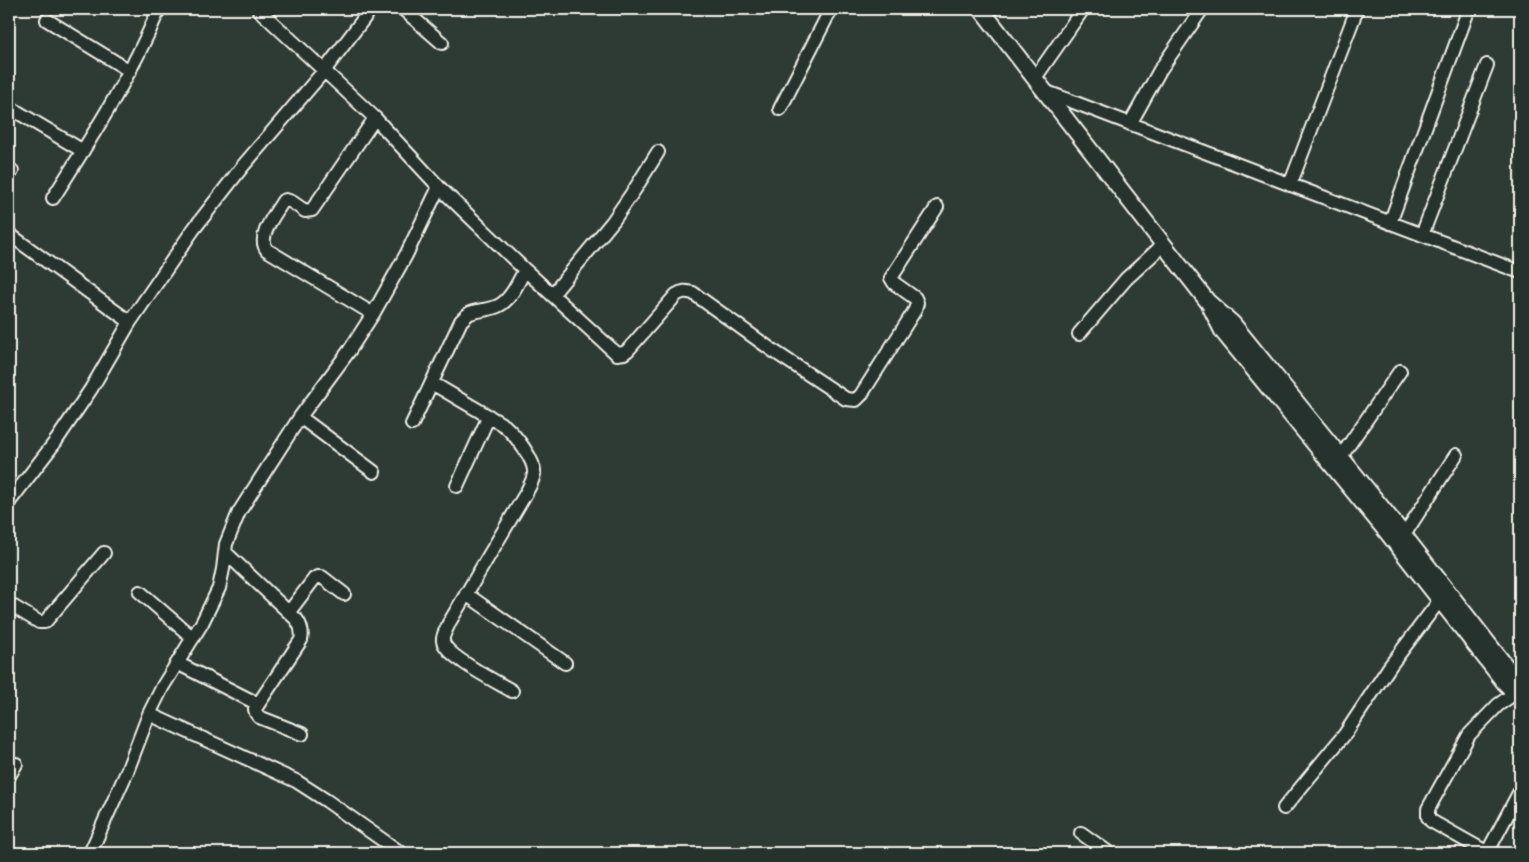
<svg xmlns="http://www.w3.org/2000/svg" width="1529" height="862" viewBox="0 0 1529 862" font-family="Dekko,sans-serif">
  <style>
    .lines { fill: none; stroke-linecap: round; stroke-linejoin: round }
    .minor-casing { stroke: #f4f1e8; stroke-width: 16 }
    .tertiary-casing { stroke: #f4f1e8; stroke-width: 19 }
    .minor { stroke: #26332d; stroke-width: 12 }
    .tertiary { stroke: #26332d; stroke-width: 15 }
  </style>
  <rect width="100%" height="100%" fill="#2e3b34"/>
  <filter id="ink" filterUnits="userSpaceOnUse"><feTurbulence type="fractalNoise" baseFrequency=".02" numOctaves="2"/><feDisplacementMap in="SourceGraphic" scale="10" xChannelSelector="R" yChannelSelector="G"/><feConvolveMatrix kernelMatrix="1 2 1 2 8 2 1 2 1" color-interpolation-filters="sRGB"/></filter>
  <g filter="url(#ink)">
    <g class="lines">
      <defs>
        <path id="minor" d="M258 9 375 118 439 187 525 270 617 354 624 353 628 350 676 295C682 291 686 291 693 293L772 350 846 399 856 400 861 395 915 310 917 303 915 298 894 283 891 278 937 207
          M403 9 442 43
          M47 20 130 71
          M1035 78 1083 9
          M1047 92 1520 272
          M9 107 83 151
          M780 109 831 9
          M1130 124 1160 70 1202 9
          M9 175 12 171
          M1290 185 1357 9
          M53 198C92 137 131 76 159 9
          M1390 223 1468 11
          M9 234 130 322
          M1422 235 1487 65
          M552 295 613 221 635 189 658 152
          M373 314 267 250C256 237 276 213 283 201L286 200 292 202 305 211 312 210 375 118
          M1079 334 1126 279 1164 244
          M432 383 505 426C515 435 536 461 534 474 533 481 529 487 526 493L449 623C447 629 442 635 443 641 445 656 499 683 512 691
          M300 417 374 472
          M412 424 461 321 466 316 470 313C479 310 489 310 498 306 511 300 518 282 525 270
          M1335 465 1400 371
          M457 486 489 416
          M9 502 56 441 91 389 130 322 193 230 242 167 324 71 371 9
          M1404 535 1456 455
          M225 552 297 620C301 626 303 632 301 640L255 709 256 713 259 717 302 734
          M140 592 193 638
          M466 594 565 663
          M9 604 39 622H45L104 553
          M289 612 314 579 318 577H322L344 594
          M177 663 258 704
          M149 714 296 781 327 801 401 853
          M9 776 16 764
          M1284 808 1345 734 1390 666 1446 592
          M1081 833 1109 853
          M90 853 126 774 149 714 163 686 202 623 219 588 223 569 226 544 239 512 300 417 349 351 373 314 406 255 439 187
          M1487 853 1520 791
          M1488 853 1431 821 1428 817V809L1469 735 1498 705 1515 693"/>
        <path id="tertiary" d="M981 9 1208 302 1233 324 1395 524 1512 674 1520 688
          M1211 308 1223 332 1386 531 1504 682 1519 697"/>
      </defs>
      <!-- minor casing -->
      <use href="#minor" class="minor-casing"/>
      <!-- tertiary casing -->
      <use href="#tertiary" class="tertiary-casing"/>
      <!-- minor -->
      <use href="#minor" class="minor"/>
      <!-- tertiary -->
      <use href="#tertiary" class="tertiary"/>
    </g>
  </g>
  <!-- margin -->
  <rect width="1529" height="862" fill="none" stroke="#26332d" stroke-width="30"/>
  <rect x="15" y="15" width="1499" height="832" fill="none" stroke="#f4f1e8" stroke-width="2" filter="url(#ink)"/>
</svg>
